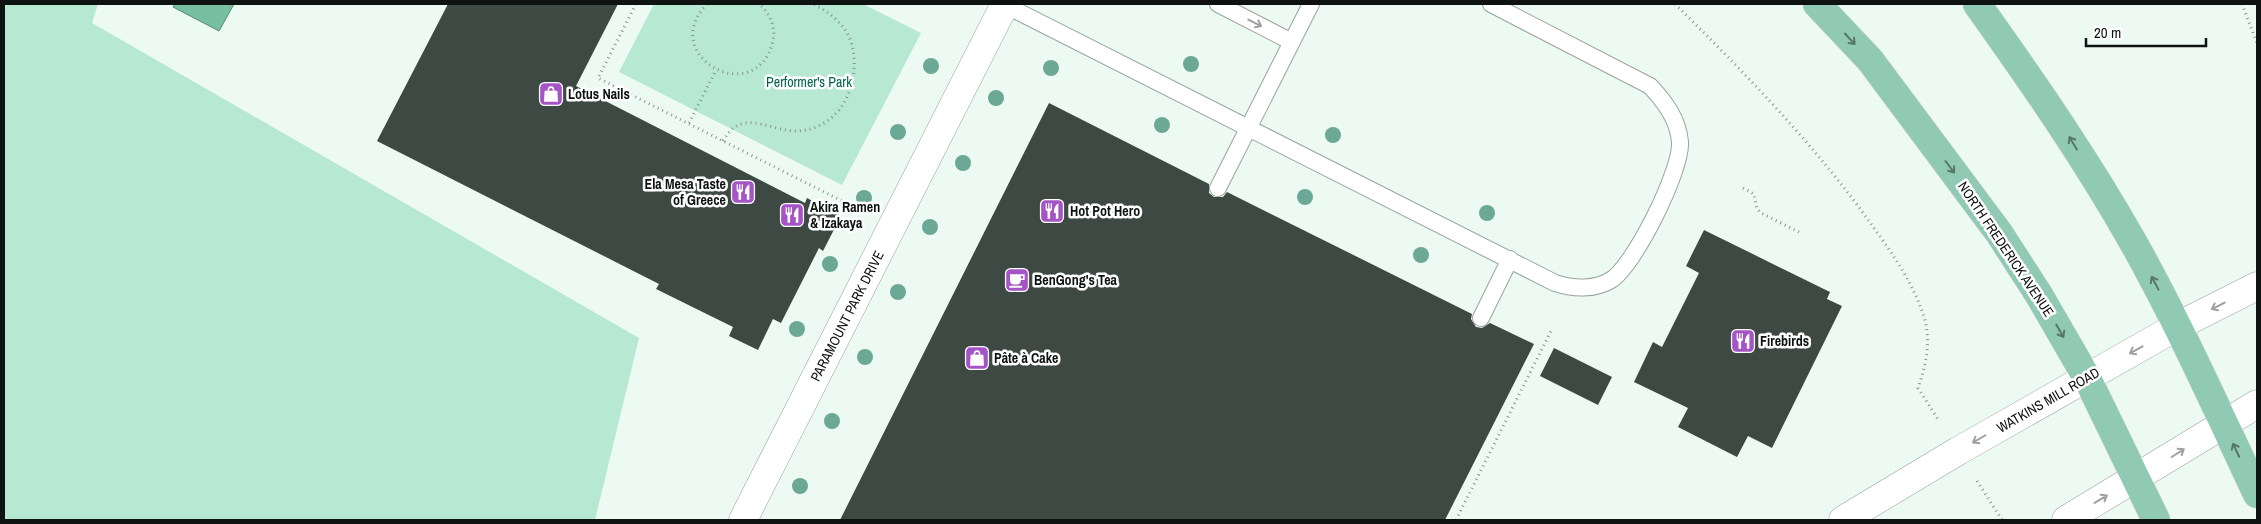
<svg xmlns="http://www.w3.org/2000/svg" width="2261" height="524" viewBox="0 0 2261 524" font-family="'Archivo Narrow',sans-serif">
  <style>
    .green { fill: #b7e8d2 }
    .water { fill: #76bfa0; stroke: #578b75 }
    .building { fill: #3f4944 }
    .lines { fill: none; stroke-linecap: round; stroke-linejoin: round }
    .service-casing { stroke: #98a49e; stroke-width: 18 }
    .minor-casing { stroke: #98a49e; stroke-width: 29 }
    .tertiary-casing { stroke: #98a49e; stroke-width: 29 }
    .secondary-casing { stroke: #98a49e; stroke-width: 29 }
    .primary-casing { stroke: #d4d4d4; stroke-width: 29 }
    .path { stroke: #8b948f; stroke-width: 3; stroke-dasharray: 1 4; stroke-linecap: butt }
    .service { stroke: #fff; stroke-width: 16 }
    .minor { stroke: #fff; stroke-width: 28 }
    .tertiary { stroke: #fff; stroke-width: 28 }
    .secondary { stroke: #fff; stroke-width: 28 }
    .primary { stroke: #90cab4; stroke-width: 28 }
    .tree { fill: #6ba895 }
    .oneway { stroke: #9fa09f }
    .oneway2 { stroke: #56776a }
    .labels { text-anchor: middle; stroke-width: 5; stroke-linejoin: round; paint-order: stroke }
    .park-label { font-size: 14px; fill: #006548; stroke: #fff }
    .poi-label { font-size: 14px; font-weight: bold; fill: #0e1210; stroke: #fff; text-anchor: start }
    .street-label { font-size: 14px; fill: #0e1210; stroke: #fff }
  </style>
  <rect width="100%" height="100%" fill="#edfaf4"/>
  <!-- green -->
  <path class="green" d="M4 4H98L92 23 639 338 595 520H4Z
    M654 4H863L921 33 842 185 619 72Z"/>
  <!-- water -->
  <path class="water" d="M175 4H234L219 31 173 7Z"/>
  <!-- building -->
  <path class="building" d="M448 4H618L576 86 805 203 807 198 841 216 823 251 819 248 781 323 773 319 758 350 729 336 733 327 656 289 659 284 377 141Z
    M1049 103 1209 184V193L1214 197H1223L1227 192 1472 314 1471 319 1476 327 1482 328 1490 323 1534 344 1445 520H840Z
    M1704 230 1830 292 1827 299 1842 306 1772 448 1748 436 1737 457 1678 427 1688 408 1634 382 1653 342 1662 347 1699 273 1686 266Z
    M1554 348 1612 377 1598 405 1540 376Z"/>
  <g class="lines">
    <defs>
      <path id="service" d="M1218 4 1292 42
        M1005 5 1555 283C1573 289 1595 290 1611 280 1634 266 1682 170 1680 142 1678 119 1665 102 1650 86L1491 4
        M1218 188 1311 4
        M1481 318 1510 259"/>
      <path id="minor" d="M743 520 1005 4"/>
      <path id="tertiary" d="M2178 326 2257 286
        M2224 424 2257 404"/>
      <path id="secondary" d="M1843 520 1958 451 2178 326
        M2066 520 2224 424"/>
      <path id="primary" d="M1817 4 1870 60 1999 233 2039 295 2087 378 2156 520
        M1977 4C2032 81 2086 159 2133 242 2179 324 2217 409 2257 494"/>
    </defs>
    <!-- service casing -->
    <use href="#service" class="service-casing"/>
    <!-- minor casing -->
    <use href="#minor" class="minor-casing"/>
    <!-- tertiary casing -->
    <use href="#tertiary" class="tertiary-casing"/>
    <!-- secondary casing -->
    <use href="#secondary" class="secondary-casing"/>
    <!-- primary casing -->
    <use href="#primary" class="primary-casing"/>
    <!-- path -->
    <path class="path" d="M636 4 598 78 852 206
      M707 4C656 57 757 110 773 41 776 27 770 13 759 4
      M1675 4C1741 69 1805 135 1861 210 1883 241 1909 274 1922 311 1932 337 1927 362 1918 388L1939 421
      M2242 4 2257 43
      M689 123 716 70
      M723 141C729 131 734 125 746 123 762 121 781 132 799 131 843 127 861 82 852 45 847 26 830 12 813 4
      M1743 188 1754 194 1757 209 1761 213 1801 233
      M1977 481 2002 520
      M1456 520 1552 329"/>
    <!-- service -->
    <use href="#service" class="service"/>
    <!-- minor -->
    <use href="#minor" class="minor"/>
    <!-- tertiary -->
    <use href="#tertiary" class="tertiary"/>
    <!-- secondary -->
    <use href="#secondary" class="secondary"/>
    <!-- primary -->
    <use href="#primary" class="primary"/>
  </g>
  <!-- trees -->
  <g class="tree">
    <circle cx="1191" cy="64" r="8"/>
    <circle cx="931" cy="66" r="8"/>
    <circle cx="1051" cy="68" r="8"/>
    <circle cx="996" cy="98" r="8"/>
    <circle cx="1162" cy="125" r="8"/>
    <circle cx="898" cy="132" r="8"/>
    <circle cx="1333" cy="135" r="8"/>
    <circle cx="963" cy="163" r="8"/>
    <circle cx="1305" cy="197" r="8"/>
    <circle cx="864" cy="198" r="8"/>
    <circle cx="1487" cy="213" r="8"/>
    <circle cx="930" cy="227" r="8"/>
    <circle cx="1421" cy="255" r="8"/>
    <circle cx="830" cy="264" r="8"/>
    <circle cx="898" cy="292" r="8"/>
    <circle cx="797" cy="329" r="8"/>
    <circle cx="865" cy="357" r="8"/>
    <circle cx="832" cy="421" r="8"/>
    <circle cx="800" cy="486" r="8"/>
  </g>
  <!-- one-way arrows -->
  <defs><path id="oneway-shaft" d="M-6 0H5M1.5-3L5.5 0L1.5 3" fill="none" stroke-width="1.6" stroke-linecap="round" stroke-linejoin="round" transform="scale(1.25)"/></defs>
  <g class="oneway">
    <use href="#oneway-shaft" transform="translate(1255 23) rotate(27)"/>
    <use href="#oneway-shaft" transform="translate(2218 306) rotate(153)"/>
    <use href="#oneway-shaft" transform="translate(2136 350) rotate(151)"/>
    <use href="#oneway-shaft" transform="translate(1979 439) rotate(150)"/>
    <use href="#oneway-shaft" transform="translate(2178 453) rotate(-32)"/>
    <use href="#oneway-shaft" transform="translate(2101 499) rotate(-31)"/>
  </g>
  <g class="oneway2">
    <use href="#oneway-shaft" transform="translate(1850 39) rotate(47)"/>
    <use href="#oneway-shaft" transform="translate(2073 143) rotate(-121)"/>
    <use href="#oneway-shaft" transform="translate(1950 167) rotate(53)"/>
    <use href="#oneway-shaft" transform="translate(2155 283) rotate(-118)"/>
    <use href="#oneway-shaft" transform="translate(2060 331) rotate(60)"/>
    <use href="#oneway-shaft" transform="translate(2236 450) rotate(-115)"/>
  </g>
  <!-- icons -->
  <defs>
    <symbol id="shop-square" viewBox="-11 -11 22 22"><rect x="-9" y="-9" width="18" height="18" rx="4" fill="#a454c4" stroke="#fff"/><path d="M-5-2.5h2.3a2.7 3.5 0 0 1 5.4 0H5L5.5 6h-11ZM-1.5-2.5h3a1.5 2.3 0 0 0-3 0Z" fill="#fff"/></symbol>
    <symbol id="restaurant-square" viewBox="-11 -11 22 22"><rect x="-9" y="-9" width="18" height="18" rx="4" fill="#a454c4" stroke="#fff"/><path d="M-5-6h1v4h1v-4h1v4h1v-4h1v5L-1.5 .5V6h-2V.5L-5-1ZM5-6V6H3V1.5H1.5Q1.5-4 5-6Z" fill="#fff"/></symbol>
    <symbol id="cafe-square" viewBox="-11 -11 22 22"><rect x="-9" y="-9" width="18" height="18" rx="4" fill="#a454c4" stroke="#fff"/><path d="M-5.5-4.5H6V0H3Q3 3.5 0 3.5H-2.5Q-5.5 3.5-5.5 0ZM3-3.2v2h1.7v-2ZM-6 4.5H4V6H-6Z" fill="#fff"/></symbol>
  </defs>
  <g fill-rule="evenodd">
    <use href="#shop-square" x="537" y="80" width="28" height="28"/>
    <use href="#restaurant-square" x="729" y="178" width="28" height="28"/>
    <use href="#restaurant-square" x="1038" y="197" width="28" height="28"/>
    <use href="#restaurant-square" x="778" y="201" width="28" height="28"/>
    <use href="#cafe-square" x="1003" y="266" width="28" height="28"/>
    <use href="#restaurant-square" x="1729" y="327" width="28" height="28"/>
    <use href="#shop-square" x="963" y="344" width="28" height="28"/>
  </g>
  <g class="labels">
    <!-- park labels -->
    <g class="park-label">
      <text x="809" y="87">Performer's Park</text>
    </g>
    <!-- poi labels -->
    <g class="poi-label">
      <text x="568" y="99">Lotus Nails</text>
      <text x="726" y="189" text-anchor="end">Ela Mesa Taste<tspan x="726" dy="16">of Greece</tspan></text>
      <text x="810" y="212">Akira Ramen<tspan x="810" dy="16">&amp; Izakaya</tspan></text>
      <text x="1070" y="216">Hot Pot Hero</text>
      <text x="1034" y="285">BenGong's Tea</text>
      <text x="1760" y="346">Firebirds</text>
      <text x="994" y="363">Pâte à Cake</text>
    </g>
    <!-- street labels -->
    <g class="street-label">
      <text transform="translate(2006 249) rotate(56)" y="5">NORTH FREDERICK AVENUE</text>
      <text transform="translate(847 316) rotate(-63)" y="5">PARAMOUNT PARK DRIVE</text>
      <text transform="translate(2048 400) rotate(-30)" y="5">WATKINS MILL ROAD</text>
    </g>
  </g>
  <!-- border -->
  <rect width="2261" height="524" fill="none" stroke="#0e1210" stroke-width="10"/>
  <!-- scale -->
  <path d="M2086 38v8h120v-8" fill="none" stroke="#0e1210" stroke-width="2.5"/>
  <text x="2094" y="38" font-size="15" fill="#0e1210" stroke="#ffffff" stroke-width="4" paint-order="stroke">20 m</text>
</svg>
